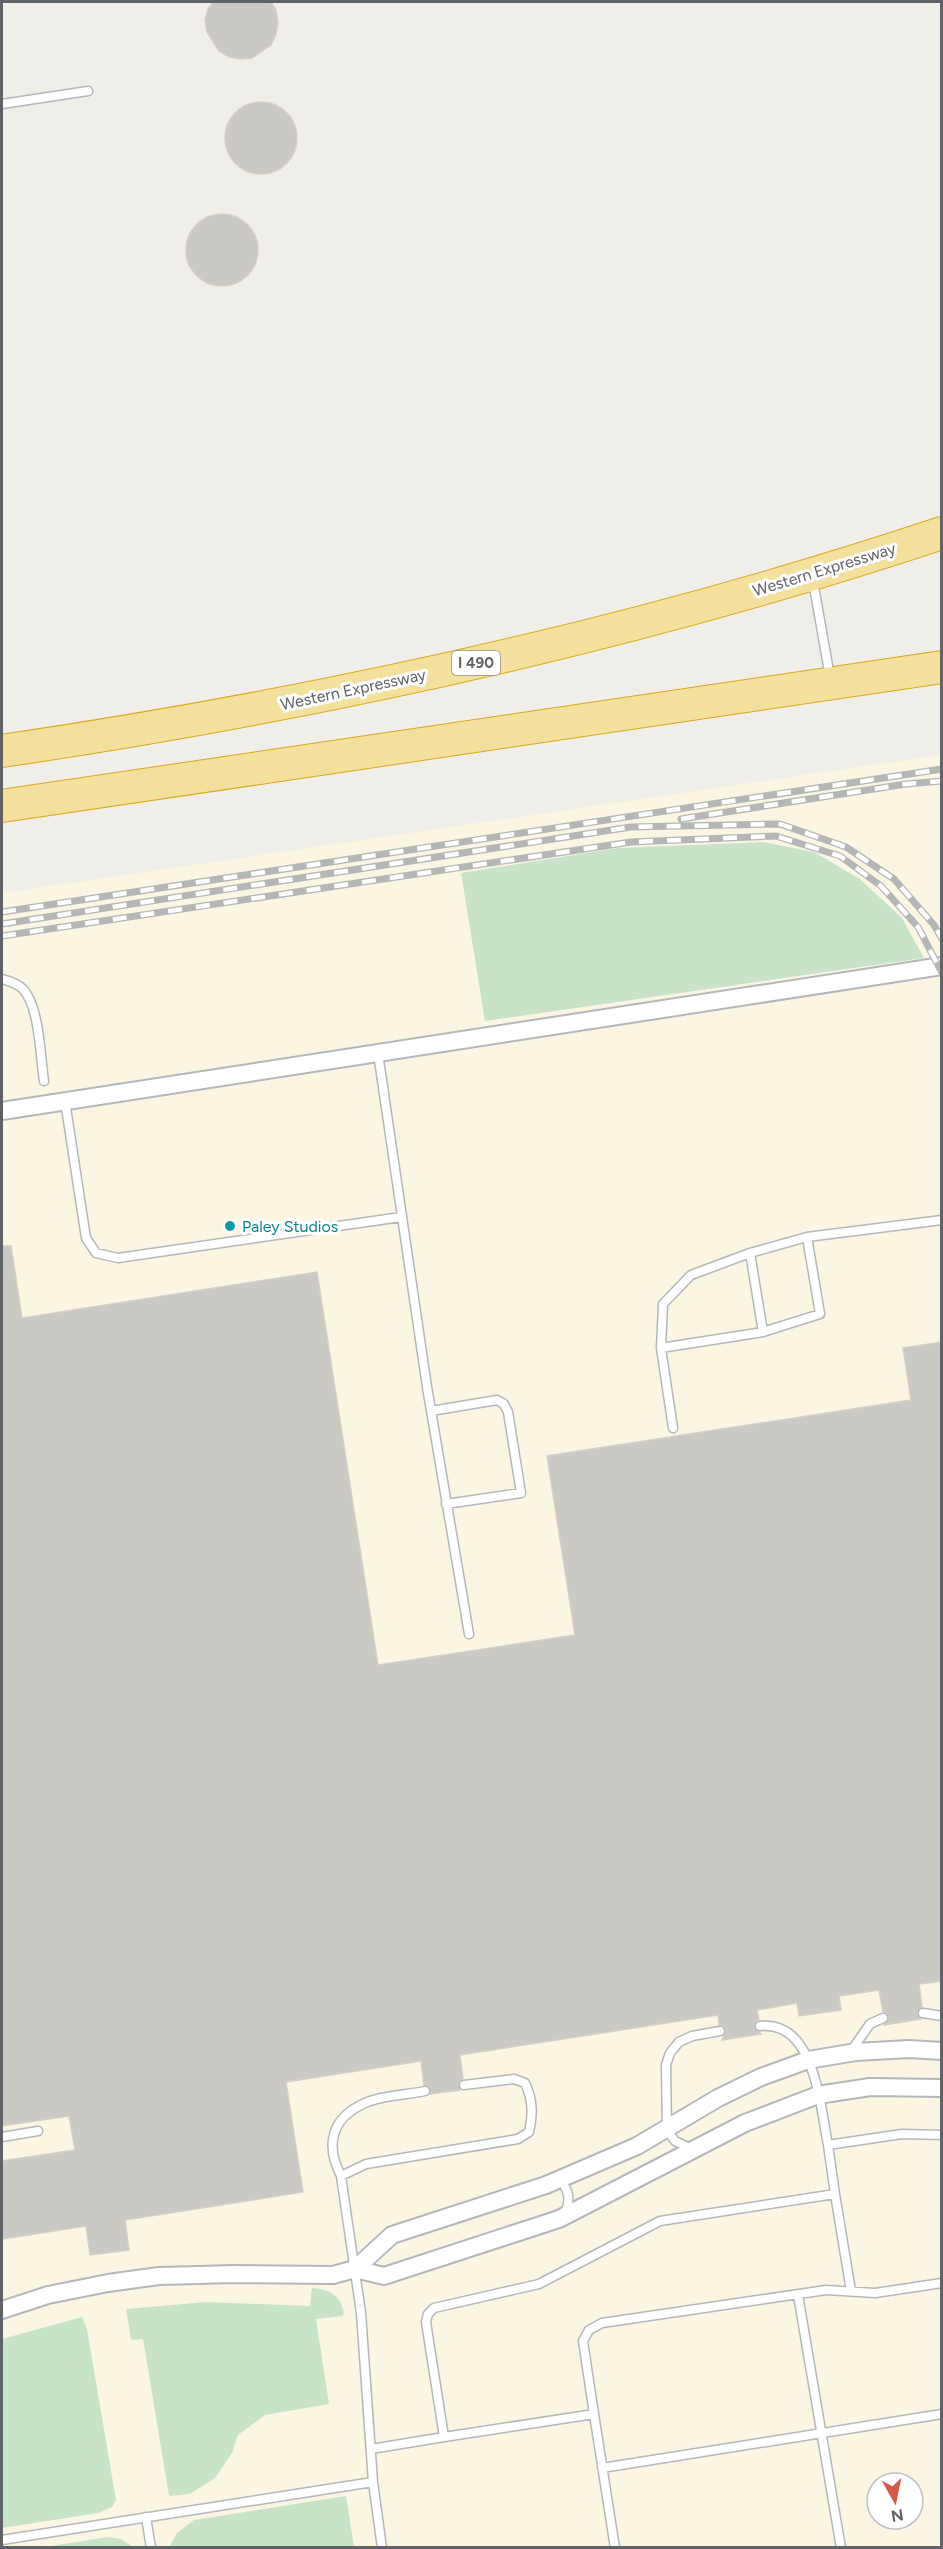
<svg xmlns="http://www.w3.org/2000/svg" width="943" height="2549" viewBox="0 0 943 2549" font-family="Figtree,sans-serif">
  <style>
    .commercial { fill: #fbf6e2; fill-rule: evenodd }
    .green { fill: #c7e4c9 }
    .building { fill: #cbc9c4; stroke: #d4d0c7; stroke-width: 1.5 }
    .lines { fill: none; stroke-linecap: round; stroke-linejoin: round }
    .service-casing { stroke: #b5b7bb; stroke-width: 11 }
    .minor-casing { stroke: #b5b7bb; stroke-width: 20 }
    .motorway-casing { stroke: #dda81a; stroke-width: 34 }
    .service { stroke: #fff; stroke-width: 8 }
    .minor { stroke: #fff; stroke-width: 16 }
    .motorway { stroke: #f2e09c; stroke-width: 32 }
    .rail-casing { stroke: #b5b6b6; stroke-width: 7 }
    .rail { stroke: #fff; stroke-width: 4.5; stroke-dasharray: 14; stroke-linecap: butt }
    .culture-dot { fill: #0f9aa8; stroke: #fff; stroke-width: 2 }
    .labels { text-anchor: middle; stroke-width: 6; stroke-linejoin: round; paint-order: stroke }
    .shield { fill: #fff; stroke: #8f9194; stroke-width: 1.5 }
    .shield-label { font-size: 15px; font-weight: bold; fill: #5f6266 }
    .street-label { font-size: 16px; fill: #5f6266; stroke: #fff }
    .culture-label { font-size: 16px; fill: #0d838f; stroke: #fff; text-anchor: start }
  </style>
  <rect width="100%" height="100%" fill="#efeee8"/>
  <!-- commercial -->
  <path class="commercial" d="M941 755V2547H2V893ZM877 2483H913V2519H877Z"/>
  <!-- green -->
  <path class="green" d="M763 842 814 852 860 879 902 918 924 958 485 1021 461 873 618 848Z
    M312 2288C329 2289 341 2295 344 2313L342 2316 316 2319 329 2404 265 2415 238 2435 232 2453 215 2478 190 2494 169 2496 143 2339 131 2340 126 2309 206 2302 310 2306Z
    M82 2317 87 2329 116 2500 112 2507 98 2513 2 2528V2339Z
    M346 2496 354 2547H169L177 2533 194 2520Z
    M108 2537 121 2539 133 2547H45Z"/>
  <!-- building -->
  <path class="building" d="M213 2H271L276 10 278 22 276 34 271 45 252 58 241 59 229 57 219 51 207 32 205 20 208 9Z
    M225 138a36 36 0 1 1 72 0a36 36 0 1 1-72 0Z
    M186 250a36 36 0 1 1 72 0a36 36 0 1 1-72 0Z
    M2 1246H11L22 1318 317 1272 378 1665 575 1635 547 1456 911 1400 903 1348 942 1342V1981L919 1984 922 2007 917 2013 921 2019 884 2025 889 2018 887 2013 883 2012 879 1990 839 1996 841 2010 799 2016 797 2003 757 2010 759 2020 754 2026 761 2034 722 2040 726 2030 724 2026 719 2025 718 2015 460 2055 463 2079 458 2083 460 2090 430 2094V2087L424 2085 421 2061 286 2082 303 2192 125 2220 129 2250 90 2255 86 2226 2 2239V2161L75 2150 69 2116 2 2126Z"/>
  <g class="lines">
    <defs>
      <path id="service" d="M2 104 88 91
        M813 581 830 677
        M2 979C9 981 17 983 23 989 40 1008 40 1056 44 1081
        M378 1053 427 1387 469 1634
        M65 1101 86 1238 96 1253 118 1258 401 1217
        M807 1237 820 1314 763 1332 750 1253 807 1237 942 1220
        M661 1348 763 1332
        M431 1411 497 1400 504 1404 508 1412 521 1493 446 1504
        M673 1428 661 1348 663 1304 691 1275 750 1253
        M923 2013 942 2016
        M760 2026C815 2020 820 2106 828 2145
        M851 2051 870 2024 883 2018
        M2 2137 38 2131
        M692 2149 675 2141 667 2130 666 2065 670 2053 679 2042 692 2036 720 2031
        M341 2176 366 2164 518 2139 529 2132C533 2114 533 2100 525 2083L514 2079 464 2085
        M560 2179C569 2191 571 2199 565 2213
        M835 2194 851 2291
        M798 2295 841 2548
        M594 2414 615 2548
        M444 2437 594 2414 583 2341 589 2330 602 2323 826 2290 875 2293 942 2283
        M371 2449 444 2437 426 2322 428 2314 434 2308 539 2284 660 2221 835 2194 828 2145 902 2134 942 2135
        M602 2468 942 2414
        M146 2517 151 2548
        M2 2540 373 2482
        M382 2548 373 2482 361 2313 341 2176C325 2145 331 2118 365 2103 383 2095 407 2095 425 2091"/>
      <path id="minor" d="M2 1111 942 966
        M355 2269 384 2276 559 2219 745 2123 818 2095 870 2087 942 2088
        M2 2310 48 2295 108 2283 159 2276 235 2274 333 2275 355 2269 392 2235 546 2185 637 2146 718 2098 761 2077 808 2060 856 2052 909 2049 942 2051"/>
      <path id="motorway" d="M2 751C320 704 636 635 942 533
        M2 806 942 667"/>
    </defs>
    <!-- service casing -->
    <use href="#service" class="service-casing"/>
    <!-- minor casing -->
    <use href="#minor" class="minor-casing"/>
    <!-- motorway casing -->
    <use href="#motorway" class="motorway-casing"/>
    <!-- service -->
    <use href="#service" class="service"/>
    <!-- minor -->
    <use href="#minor" class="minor"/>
    <!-- motorway -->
    <use href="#motorway" class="motorway"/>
    <defs>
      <path id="rail" d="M681 819 906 784 942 781
        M2 912 942 769
        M2 924 631 827 780 824 846 847 894 879 934 925 942 939
        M2 936 631 842 776 836 840 856 881 886 918 927 942 973"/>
    </defs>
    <!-- rail casing -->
    <use href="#rail" class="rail-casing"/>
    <!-- rail -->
    <use href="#rail" class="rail"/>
  </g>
  <!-- markers -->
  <circle class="culture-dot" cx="230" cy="1226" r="6"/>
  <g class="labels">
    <!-- shield labels -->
    <rect class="shield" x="452" y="651" width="48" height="24" rx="4.5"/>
    <g class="shield-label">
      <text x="476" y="668">I 490</text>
    </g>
    <!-- street labels -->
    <g class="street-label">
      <text transform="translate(824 569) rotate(-17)" y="6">Western Expressway</text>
      <text transform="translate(353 689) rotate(-12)" y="6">Western Expressway</text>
    </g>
    <!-- culture labels -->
    <g class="culture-label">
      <text x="242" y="1232">Paley Studios</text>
    </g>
  </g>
  <!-- border -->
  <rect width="943" height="2549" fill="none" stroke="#5f6266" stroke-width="6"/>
  <!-- north arrow -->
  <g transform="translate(895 2501) rotate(171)"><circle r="28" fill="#ffffff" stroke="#bfc0c2" stroke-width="1.5"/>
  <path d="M0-4.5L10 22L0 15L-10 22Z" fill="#d75846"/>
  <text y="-9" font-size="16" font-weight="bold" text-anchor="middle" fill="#5f6266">N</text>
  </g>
</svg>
